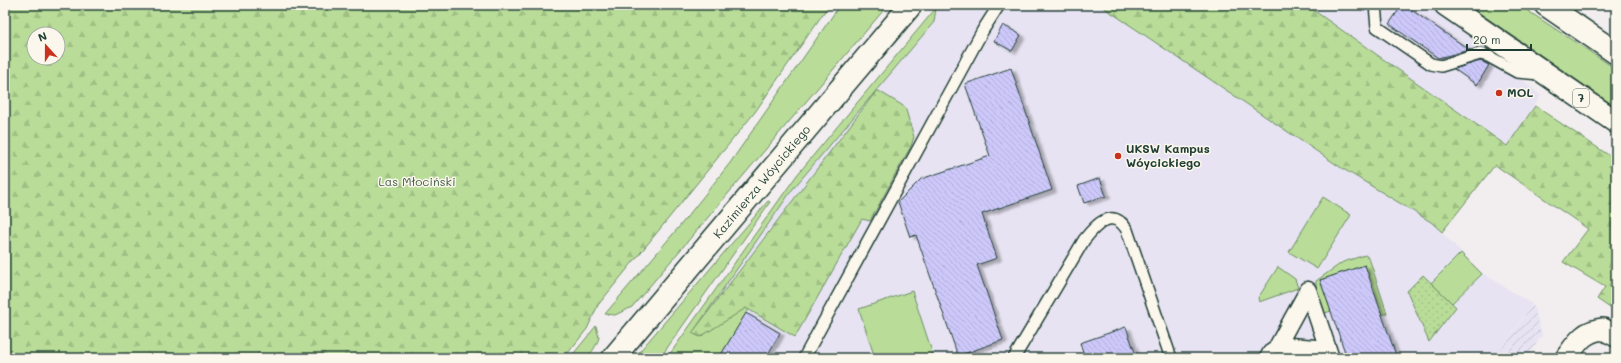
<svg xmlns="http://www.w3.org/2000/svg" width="1621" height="363" viewBox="0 0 1621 363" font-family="Mali,sans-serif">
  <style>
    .built { fill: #e7e3f2 }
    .industrial { fill: url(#industrial-furrows) }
    .grass { fill: #b9dd98; stroke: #6c8d66 }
    .forest { fill: url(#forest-firs); stroke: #6c8d66; fill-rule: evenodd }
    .park { fill: url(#park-dots); stroke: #6c8d66 }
    .building { fill: url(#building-back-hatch); stroke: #1f3d34; filter: url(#shadow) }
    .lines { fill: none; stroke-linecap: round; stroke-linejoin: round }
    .service-casing { stroke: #1f3d34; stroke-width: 14 }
    .pedestrian-casing { stroke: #1f3d34; stroke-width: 19 }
    .minor-casing { stroke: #1f3d34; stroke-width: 24 }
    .tertiary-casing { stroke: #1f3d34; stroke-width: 25 }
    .trunk-casing { stroke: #1f3d34; stroke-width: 25 }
    .service { stroke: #fbf7ec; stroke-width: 11 }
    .pedestrian { stroke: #fbf7ec; stroke-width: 16 }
    .minor { stroke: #fbf7ec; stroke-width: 21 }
    .tertiary { stroke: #fbf7ec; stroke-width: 22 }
    .trunk { stroke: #fbf7ec; stroke-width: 22 }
    .poi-dot { fill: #c8321e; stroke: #fbf7ec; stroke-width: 1.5 }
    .labels { text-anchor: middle; stroke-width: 3; stroke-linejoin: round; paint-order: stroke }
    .shield { fill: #fbf7ec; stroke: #61756b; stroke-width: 1 }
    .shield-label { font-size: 11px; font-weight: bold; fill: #1f3d34 }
    .poi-label { font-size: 12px; font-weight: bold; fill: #1f3d34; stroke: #fbf7ec; text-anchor: start }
    .park-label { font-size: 12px; fill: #3e5d48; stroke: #fbf7ec }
    .street-label { font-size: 12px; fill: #1f3d34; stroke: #fbf7ec }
  </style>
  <defs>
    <pattern id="industrial-furrows" width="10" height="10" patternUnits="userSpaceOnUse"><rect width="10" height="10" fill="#e7e3f2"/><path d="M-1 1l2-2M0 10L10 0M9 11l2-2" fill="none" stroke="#c6c4d0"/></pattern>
    <pattern id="forest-firs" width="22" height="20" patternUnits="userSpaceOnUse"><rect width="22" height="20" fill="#b9dd98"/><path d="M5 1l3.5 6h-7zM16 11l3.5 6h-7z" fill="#9fbf84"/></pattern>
    <pattern id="park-dots" width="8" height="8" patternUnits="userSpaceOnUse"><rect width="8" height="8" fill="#b9dd98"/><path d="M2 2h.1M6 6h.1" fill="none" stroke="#9fbf84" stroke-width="1.8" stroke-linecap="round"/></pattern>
    <pattern id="building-back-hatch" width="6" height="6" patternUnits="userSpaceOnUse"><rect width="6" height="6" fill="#cdc8fa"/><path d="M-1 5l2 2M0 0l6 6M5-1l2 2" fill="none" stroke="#b0add7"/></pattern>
    <filter id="shadow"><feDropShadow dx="4.5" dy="2.5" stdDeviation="1" flood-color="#0004"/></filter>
  </defs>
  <rect width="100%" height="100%" fill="#f2eeef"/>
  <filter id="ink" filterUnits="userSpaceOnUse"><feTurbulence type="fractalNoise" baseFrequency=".025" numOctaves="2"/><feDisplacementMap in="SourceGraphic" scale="8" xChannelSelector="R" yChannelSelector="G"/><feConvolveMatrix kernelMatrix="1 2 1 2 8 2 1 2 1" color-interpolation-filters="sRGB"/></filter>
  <g filter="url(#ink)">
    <!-- built -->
    <path class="built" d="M938 5H1265L1392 198 1431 222 1484 274 1532 304 1495 358H675L792 190 934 22 936 8Z
      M1306 5H1429L1467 32 1541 96 1507 146Z"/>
    <!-- industrial -->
    <path class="industrial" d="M1532 305 1534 307 1542 335 1528 356 1526 358H1495Z"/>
    <!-- grass -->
    <path class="grass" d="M840 5H888L632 307 615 315 605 314 679 227 730 163Z
      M1468 5H1519L1616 69V107Z
      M936 8 934 22 792 190 693 332 746 308 749 309 719 358H682L677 355 675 358H667L797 175Z
      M1323 197 1351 215 1317 269 1289 252Z
      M768 201 770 202 660 358H634Z
      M1461 253 1482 274 1452 303 1431 283Z
      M1365 255 1369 258 1387 313 1382 315 1365 265 1320 280 1331 311 1325 313 1316 289V281L1343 262Z
      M1278 267 1295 279 1298 288 1259 302 1258 298Z
      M912 291 934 358H875L859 309Z
      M596 326 599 338C592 355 589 358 570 358Z"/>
    <!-- forest -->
    <path class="forest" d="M5 5H829L755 112 598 305 587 329 564 358H5ZM34 34H58V58H34Z
      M1100 5H1306L1507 146 1535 106 1616 160V312L1597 299 1605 287 1563 262 1588 229 1495 165 1442 232 1431 222 1340 167Z
      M877 90 905 107 914 137 911 146 870 221 862 219 795 337 746 308 700 337 692 333Z"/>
    <!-- park -->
    <path class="park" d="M1423 275 1456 307 1429 342 1407 291Z"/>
    <!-- building -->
    <path class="building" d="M1402 5H1404L1470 50 1438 58 1389 24Z
      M1003 25 1021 35 1012 51 994 41Z
      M1480 61 1489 65 1477 85 1454 69Z
      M1011 68 1052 190 982 214 997 258 977 265 1003 340 958 356 916 235 910 237 898 202 921 179 990 156 965 84Z
      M1100 178 1106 196 1084 203 1078 186Z
      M1365 265 1382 315 1397 358H1347L1320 280Z
      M746 313 780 333 766 358H719Z
      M1126 327 1137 358H1085L1080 343Z"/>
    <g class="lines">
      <defs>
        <path id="service" d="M1375 5 1377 27 1431 64 1441 66 1480 54 1488 56 1517 72 1540 74
          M804 358 983 30 999 5
          M1014 358 1084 240C1095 226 1112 206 1127 230L1171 358
          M1265 358 1269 351 1278 345"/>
        <path id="pedestrian" d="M1308 290 1278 345 1328 349
          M1308 290 1331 358"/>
        <path id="minor" d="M1566 358C1577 343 1583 331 1603 329L1616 336"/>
        <path id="tertiary" d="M613 358 911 5"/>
        <path id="trunk" d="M1446 5 1616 122
          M1546 5 1616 53"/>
      </defs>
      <!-- service casing -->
      <use href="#service" class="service-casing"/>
      <!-- pedestrian casing -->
      <use href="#pedestrian" class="pedestrian-casing"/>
      <!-- minor casing -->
      <use href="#minor" class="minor-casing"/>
      <!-- tertiary casing -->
      <use href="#tertiary" class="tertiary-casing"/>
      <!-- trunk casing -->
      <use href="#trunk" class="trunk-casing"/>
      <!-- service -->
      <use href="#service" class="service"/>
      <!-- pedestrian -->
      <use href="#pedestrian" class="pedestrian"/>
      <!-- minor -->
      <use href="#minor" class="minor"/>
      <!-- tertiary -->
      <use href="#tertiary" class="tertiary"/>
      <!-- trunk -->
      <use href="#trunk" class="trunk"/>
    </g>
  </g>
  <!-- markers -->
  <g class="poi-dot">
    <circle cx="1499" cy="93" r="4"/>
    <circle cx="1118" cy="156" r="4"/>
  </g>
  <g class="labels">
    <!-- shield labels -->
    <rect class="shield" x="1573" y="89" width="16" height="18" rx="3"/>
    <g class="shield-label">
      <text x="1581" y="102">7</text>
    </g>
    <!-- poi labels -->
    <g class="poi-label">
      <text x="1507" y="97">MOL</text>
      <text x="1126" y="153">UKSW Kampus<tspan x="1126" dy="14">Wóycickiego</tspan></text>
    </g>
    <!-- park labels -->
    <g class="park-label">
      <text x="417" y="186">Las Młociński</text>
    </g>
    <!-- street labels -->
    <g class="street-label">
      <text transform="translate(762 182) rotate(-50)" y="4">Kazimierza Wóycickiego</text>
    </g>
  </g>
  <!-- margin -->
  <rect width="1621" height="363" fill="none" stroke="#fbf7ec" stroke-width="20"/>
  <rect x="10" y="10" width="1601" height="343" fill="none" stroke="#1f3d34" stroke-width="1.5" filter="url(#ink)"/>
  <!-- north arrow -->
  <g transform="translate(46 46) rotate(339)"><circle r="19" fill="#fbf7ec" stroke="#a3ada2"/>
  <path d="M0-3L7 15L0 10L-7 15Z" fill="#c8321e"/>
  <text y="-6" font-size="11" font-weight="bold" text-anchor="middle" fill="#1f3d34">N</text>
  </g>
  <!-- scale -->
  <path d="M1467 44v6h64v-6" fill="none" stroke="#1f3d34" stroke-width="2"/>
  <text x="1473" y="44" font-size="12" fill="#1f3d34" stroke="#fbf7ec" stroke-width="3" paint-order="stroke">20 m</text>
</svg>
